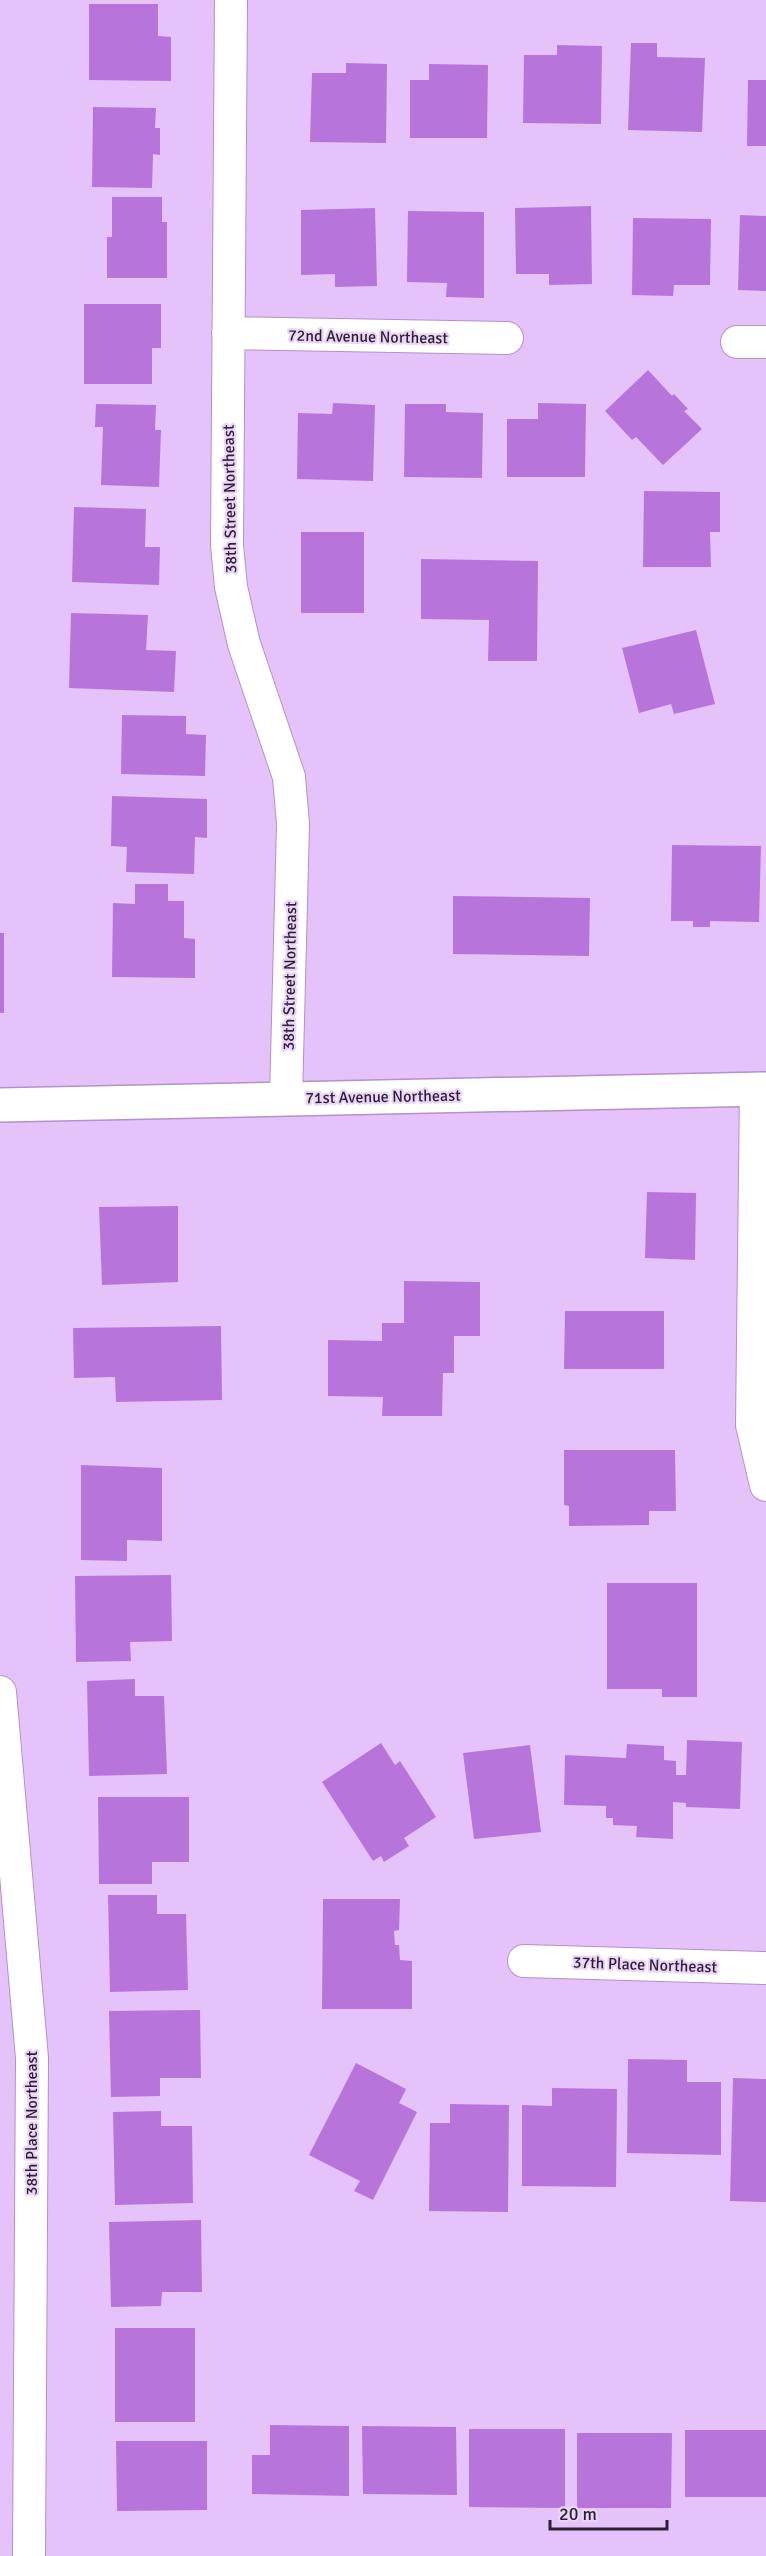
<svg xmlns="http://www.w3.org/2000/svg" width="766" height="2556" viewBox="0 0 766 2556" font-family="Signika,sans-serif">
  <style>
    .building { fill: #b775dc }
    .lines { fill: none; stroke-linecap: round; stroke-linejoin: round }
    .minor-casing { stroke: #b392c7; stroke-width: 34 }
    .tertiary-casing { stroke: #b392c7; stroke-width: 36 }
    .minor { stroke: #fff; stroke-width: 32 }
    .tertiary { stroke: #fff; stroke-width: 33 }
    .labels { text-anchor: middle; stroke-width: 4.5; stroke-linejoin: round; paint-order: stroke }
    .street-label { font-size: 16px; fill: #2c1f34; stroke: #ead5f7 }
  </style>
  <rect width="100%" height="100%" fill="#e5c2fa"/>
  <!-- building -->
  <path class="building" d="M89 4H158V36L171 37V81L89 80Z
    M631 43H657V57L705 58 702 132 628 130Z
    M557 45 602 46 601 124 523 123 524 55H557Z
    M346 63 387 64 386 143 310 142 312 73H346Z
    M429 64 488 65 487 138H410V80H429Z
    M748 80H766V146H747Z
    M93 107 156 108 155 128H160V155L153 154 152 188 92 187Z
    M112 197H162V222H167V278H107V237H112Z
    M591 206 592 284 549 285V274H516L515 208Z
    M375 208 377 286 335 287V274L301 275V210Z
    M408 211 484 212V298L446 297 447 283 407 282Z
    M740 215 766 216V291L738 290Z
    M633 218 711 219 710 285H674L673 296 632 295Z
    M84 304H161V348H152V384H84Z
    M648 370 672 396 674 394 688 409 684 411 702 429 663 465 636 437 632 440 605 411Z
    M333 403 375 405 373 481 297 479 298 413 332 414Z
    M538 403 586 404 585 477H507V419H538Z
    M96 404 156 405 155 430H161L159 487 101 485 103 427H95Z
    M405 404H446V412L483 413 482 478 404 477Z
    M644 491 720 492V532H710L711 567H643Z
    M74 507 146 509 145 547H160L159 585 72 582Z
    M301 532H364V613H301Z
    M421 559 538 561 537 661H488L489 620 421 619Z
    M71 613 148 615 146 650 176 651 174 692 69 688Z
    M696 630 715 704 674 714 671 704 639 713 622 648Z
    M122 715 186 716V734L206 735 205 776 121 774Z
    M112 796 207 799V838L195 837 194 874 126 872 127 847 111 846Z
    M672 845 761 846 759 922 710 921V927H693V921H671Z
    M135 884H168V901H184V938L195 939V978L112 977 113 903 135 904Z
    M453 896 590 898 589 956 453 954Z
    M0 933H4V1013H0Z
    M647 1192 696 1193 695 1260 645 1258Z
    M178 1206V1282L102 1285 99 1207Z
    M404 1281 480 1282V1336H454V1373H443L442 1416H382L383 1397 328 1396V1340L382 1341V1323H404Z
    M565 1311H664V1369H564Z
    M221 1326 222 1400 116 1402 115 1377 74 1378 73 1328Z
    M564 1450H675L676 1511H649V1525L569 1526V1506L564 1505Z
    M81 1465 162 1468V1541L127 1540V1561L81 1560Z
    M171 1575 172 1641 130 1642 131 1661 76 1662 75 1576Z
    M607 1583H697V1697H662V1689H607Z
    M135 1679V1696H164L167 1774 89 1776 87 1681Z
    M687 1740 742 1742 740 1809 686 1807V1803L673 1802V1839L636 1837 637 1826 613 1825V1818H606V1806L564 1805 565 1755 626 1758 627 1744 664 1746V1760L676 1761V1775H686Z
    M381 1743 395 1765 400 1761 436 1817 404 1838 409 1846 384 1862 381 1856 373 1861 322 1782Z
    M530 1745 541 1832 474 1839 463 1753Z
    M98 1797H189V1862H152V1884H99Z
    M108 1895H157V1914H186L188 1990 110 1992Z
    M323 1899H400L399 1930 394 1931 395 1945H399L400 1960 412 1961V2009H322Z
    M200 2010 201 2078H160V2096L111 2097 109 2011Z
    M628 2059 687 2060V2082H721V2155L627 2153Z
    M356 2063 406 2089 399 2103 417 2112 373 2200 354 2191 360 2181 309 2155Z
    M733 2078 766 2079V2202L730 2201Z
    M552 2088 617 2089 616 2187 522 2186V2105L552 2106Z
    M450 2104 509 2105 508 2212 429 2211 430 2123H450Z
    M161 2111V2126H192L193 2203 115 2205 113 2112Z
    M201 2220 202 2292H162L161 2306 111 2307 109 2222Z
    M115 2328H195V2422H115Z
    M270 2425 349 2426V2496L252 2494V2455H270Z
    M362 2426 456 2427 457 2495 363 2494Z
    M469 2429H565V2508L469 2507Z
    M685 2430H766V2497H685Z
    M577 2433H672L671 2508H577Z
    M116 2441H207V2510L117 2511Z"/>
  <g class="lines">
    <defs>
      <path id="minor" d="M231 0 227 545 231 587 244 644 289 777 293 824 286 1098
        M228 333 507 338
        M737 342H766
        M756 1089 752 1425 766 1485
        M0 1692 32 2058 29 2556
        M524 1961 766 1968"/>
      <path id="tertiary" d="M0 1105 766 1089"/>
    </defs>
    <!-- minor casing -->
    <use href="#minor" class="minor-casing"/>
    <!-- tertiary casing -->
    <use href="#tertiary" class="tertiary-casing"/>
    <!-- minor -->
    <use href="#minor" class="minor"/>
    <!-- tertiary -->
    <use href="#tertiary" class="tertiary"/>
  </g>
  <g class="labels">
    <!-- street labels -->
    <g class="street-label">
      <text transform="translate(368 336) rotate(1)" y="6">72nd Avenue Northeast</text>
      <text transform="translate(229 499) rotate(-91)" y="6">38th Street Northeast</text>
      <text transform="translate(289 976) rotate(-89)" y="6">38th Street Northeast</text>
      <text transform="translate(383 1096) rotate(-1)" y="6">71st Avenue Northeast</text>
      <text transform="translate(645 1964) rotate(2)" y="6">37th Place Northeast</text>
      <text transform="translate(31 2123) rotate(-90)" y="6">38th Place Northeast</text>
    </g>
  </g>
  <!-- scale -->
  <path d="M550 2520v9h117v-9" fill="none" stroke="#2c1f34" stroke-width="3"/>
  <text x="559" y="2520" font-size="18" fill="#2c1f34" stroke="#ead5f7" stroke-width="4.5" paint-order="stroke">20 m</text>
</svg>
